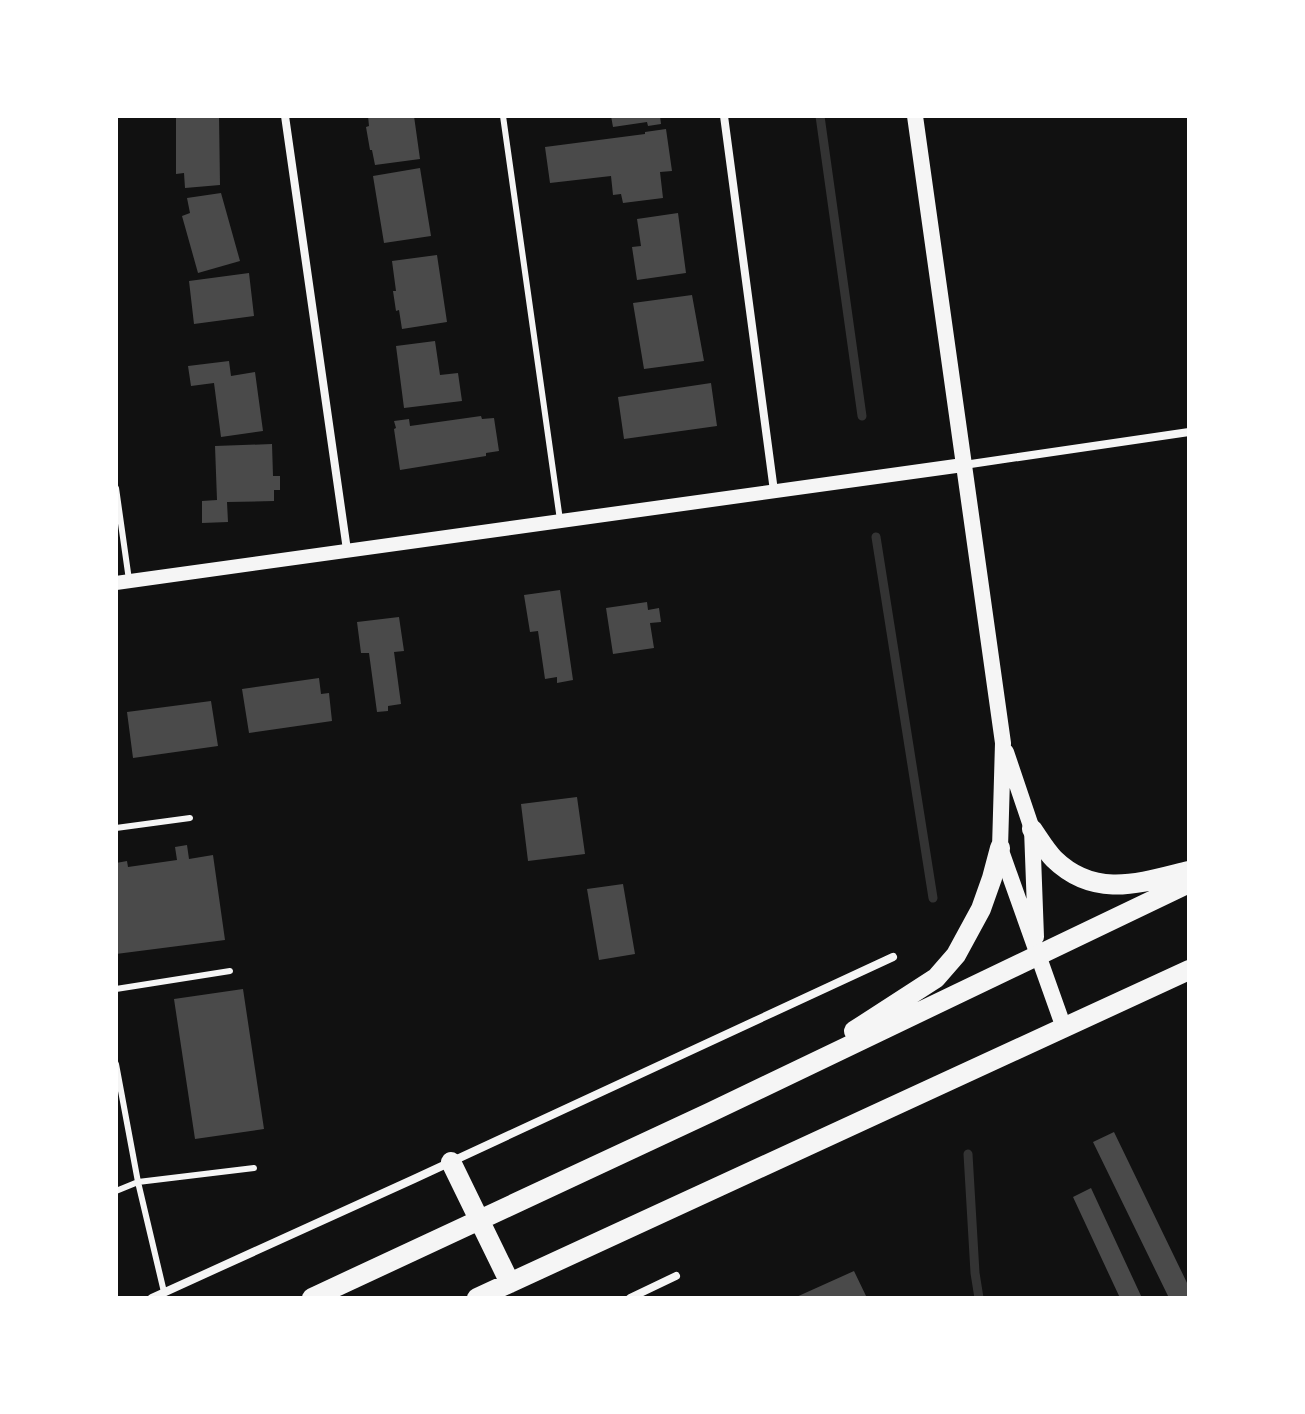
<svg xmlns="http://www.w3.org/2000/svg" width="1305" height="1414" viewBox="0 0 1305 1414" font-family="'Archivo Narrow',sans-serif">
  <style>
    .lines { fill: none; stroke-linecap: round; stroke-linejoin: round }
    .stream { stroke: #333; stroke-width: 9 }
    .building { fill: #4a4a4a }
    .service { stroke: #f5f5f5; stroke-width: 6 }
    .minor { stroke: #f5f5f5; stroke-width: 8 }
    .tertiary { stroke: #f5f5f5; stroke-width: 14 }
    .secondary { stroke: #f5f5f5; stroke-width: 16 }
    .primary { stroke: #f5f5f5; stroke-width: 20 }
  </style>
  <rect width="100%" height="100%" fill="#111"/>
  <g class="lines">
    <!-- stream -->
    <path class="stream" d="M820 116 862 416
      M876 537 933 898
      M968 1154 975 1273 979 1298"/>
  </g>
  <!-- building -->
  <path class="building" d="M176 116H219L220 185 185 188 184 173 176 174Z
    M368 116H414L420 159 375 165 372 150H370L366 127 369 126Z
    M611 116H660L661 124 648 126 647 122 613 127Z
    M666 129 672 171 660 172 663 198 623 203 621 194 613 195 611 176 550 183 545 147 645 134V132Z
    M420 168 431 236 384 243 373 176Z
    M221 193 240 261 198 273 182 216 190 213 187 198Z
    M678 213 686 273 637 280 632 247 641 246 637 219Z
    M437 255 447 322 402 329 399 310 396 311 393 291H396L392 261Z
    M249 273 254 316 194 324 189 281Z
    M692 295 704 361 644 369 633 303Z
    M435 341 440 375 458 373 462 401 404 408 396 346Z
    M229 361 231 376 255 372 263 431 221 437 214 383 191 386 188 366Z
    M711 383 717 426 624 439 618 397Z
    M481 416 482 419 494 418 499 451 486 453V456L400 470 394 429 396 428 394 421 409 419 410 426Z
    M272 444 273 476H280V490H274V501L227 502 228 522 202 523V501L217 500 215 446Z
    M560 590 573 680 557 683V677L545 679 538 631 530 632 524 595Z
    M647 602 648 610 659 608 661 622 650 623 654 648 613 654 606 608Z
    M399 617 404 651 394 652 401 704 388 706V711L377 712 369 653H361L357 622Z
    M319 678 321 694 329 693 332 721 249 733 242 689Z
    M211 701 218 746 133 758 127 712Z
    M577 797 585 854 528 861 521 804Z
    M187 845 189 859 213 855 225 940 116 954V863L127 861 128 867 177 860 175 847Z
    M623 884 635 954 599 960 587 889Z
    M243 989 264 1129 195 1139 174 999Z
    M1114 1132 1189 1287V1298H1169L1093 1142Z
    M1091 1188 1142 1298H1120L1073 1197Z
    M854 1271 867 1298H794Z"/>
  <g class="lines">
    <!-- service -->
    <path class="service" d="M503 116 560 520
      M116 488 129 580
      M116 828 190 818
      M116 989 230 971
      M116 1064 138 1182 164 1292
      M116 1191 138 1182 254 1168"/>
    <!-- minor -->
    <path class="minor" d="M285 116 347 550
      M724 116 774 491
      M964 465 1189 432
      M152 1298 414 1179 893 957
      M630 1298 676 1276"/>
    <!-- tertiary -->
    <path class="tertiary" d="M116 583 963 465"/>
    <!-- secondary -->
    <path class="secondary" d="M915 116 1003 743 1000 848 1064 1028
      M1006 752 1032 829 1036 937"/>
    <!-- primary -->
    <path class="primary" d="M1032 829C1039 839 1046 851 1054 859 1095 899 1140 883 1189 871
      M854 1031 936 978 956 955 981 909 992 878 1000 848
      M451 1162 510 1283
      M312 1298 711 1112 1189 883
      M477 1298 1189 970"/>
  </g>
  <!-- border -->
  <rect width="1305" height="1414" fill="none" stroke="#ffffff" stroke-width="236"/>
</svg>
